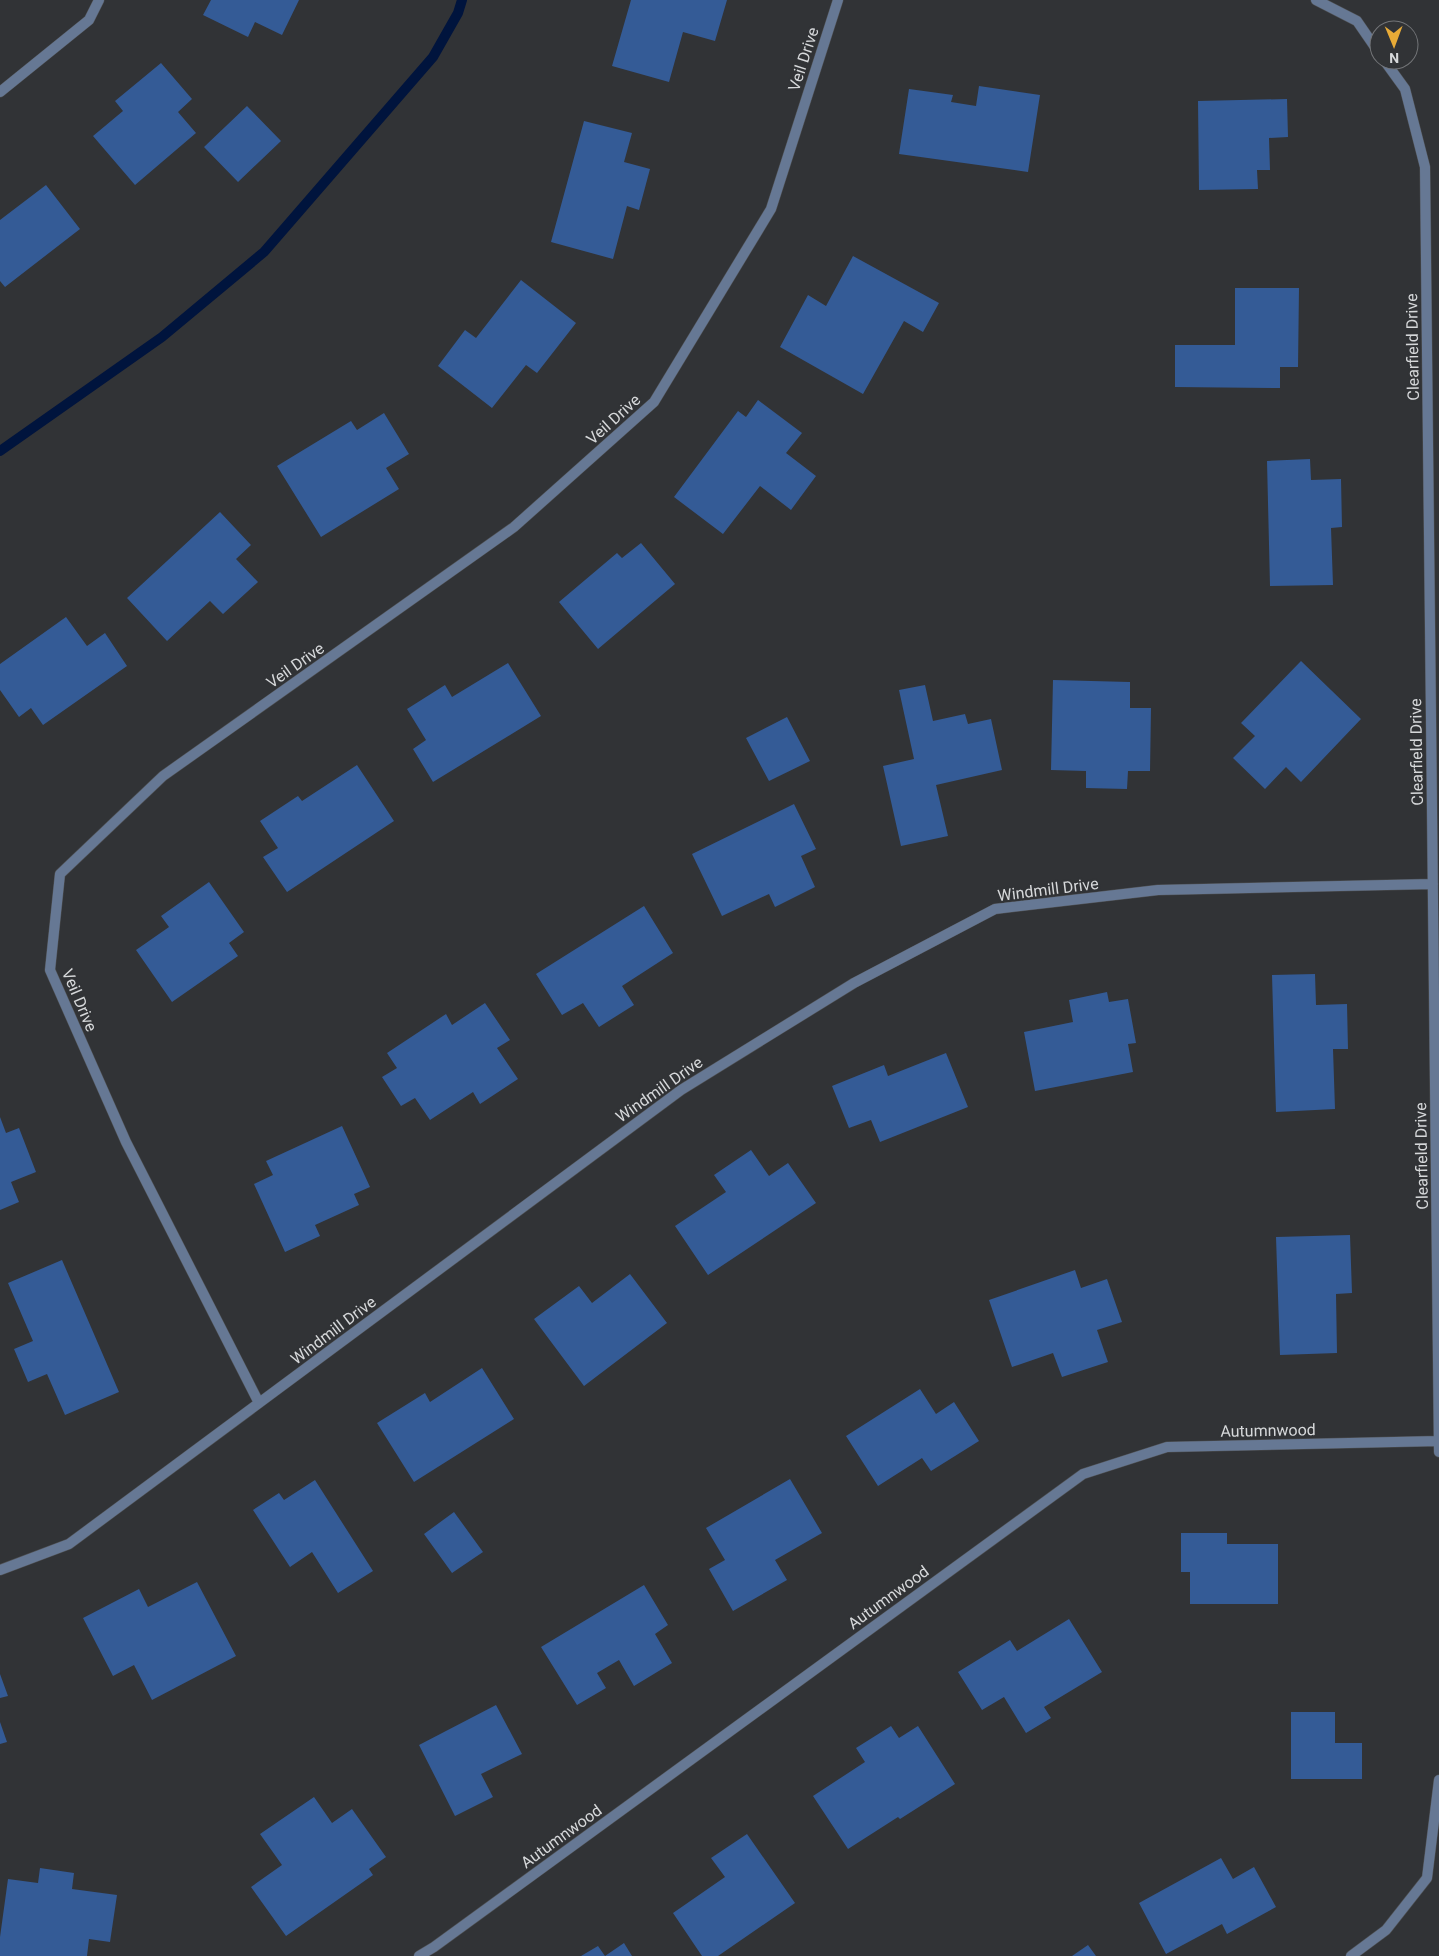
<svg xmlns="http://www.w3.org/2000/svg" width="1439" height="1956" viewBox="0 0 1439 1956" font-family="Roboto,sans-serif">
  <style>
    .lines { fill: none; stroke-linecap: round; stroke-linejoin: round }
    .stream { stroke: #00143d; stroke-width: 10 }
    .building { fill: #345b96 }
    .street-casing { stroke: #4f5154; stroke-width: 11 }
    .street { stroke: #667894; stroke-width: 10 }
    .labels { text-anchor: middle; stroke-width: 4; stroke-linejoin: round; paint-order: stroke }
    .street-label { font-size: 16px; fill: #d6d8da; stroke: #313336 }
  </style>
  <rect width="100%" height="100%" fill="#313336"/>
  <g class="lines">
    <!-- stream -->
    <path class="stream" d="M0 451 162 337 264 252 433 57 458 13 462 0"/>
  </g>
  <!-- building -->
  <path class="building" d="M211 0H299L282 35 255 22 248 37 203 15Z
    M631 0H727L715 41 683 32 669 82 612 66Z
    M161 63 192 99 178 112 196 133 135 185 93 136 123 111 115 101Z
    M979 86 1040 95 1028 172 899 154 909 89 953 95 951 102 976 106Z
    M1287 99 1288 137 1269 138 1270 170H1257L1258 189 1199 190 1198 101Z
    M247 106 281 141 238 182 204 147Z
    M584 121 632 133 624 162 650 169 639 210 627 206 613 259 551 242Z
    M46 185 80 229 5 287 0 281V220Z
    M853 256 939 303 923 332 904 321 863 394 780 347 808 295 826 306Z
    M521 280 576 323 537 373 526 365 492 408 438 366 465 330 476 338Z
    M1235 288H1299L1298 367H1280V388L1175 387V345H1235Z
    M758 400 802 433 786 453 816 476 791 510 760 486 723 534 674 497 738 411 746 417Z
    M384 413 409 454 386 468 399 489 321 537 277 466 351 421 357 430Z
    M1310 459 1311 480 1341 479 1342 527 1331 528 1333 585 1270 586 1267 461Z
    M220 512 251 545 236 559 258 582 223 614 210 601 167 641 127 598Z
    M641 543 675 584 598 649 559 602 617 553 622 558Z
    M66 617 87 646 105 633 127 666 43 725 31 708 19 717 0 690V664Z
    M1301 661 1361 719 1301 782 1286 767 1265 789 1233 758 1255 736 1241 723Z
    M508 663 541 716 433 782 413 749 426 740 407 709 445 685 452 697Z
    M1053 680 1130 682V708H1151L1150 771H1128L1127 789 1086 788V771L1051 770Z
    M925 685 933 721 965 714 968 724 991 719 1002 770 936 785 948 836 901 846 883 766 914 759 899 690Z
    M787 717 810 761 769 781 746 738Z
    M357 765 394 821 287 892 263 857 278 848 260 821 298 796 302 801Z
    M794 804 816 849 801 856 815 887 775 907 769 894 722 916 692 854Z
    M209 882 244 932 229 943 238 956 172 1002 136 950 169 927 161 916Z
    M644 906 673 953 622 986 634 1005 599 1027 583 1003 562 1015 536 974Z
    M1315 974 1316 1005 1347 1004 1348 1049H1333L1335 1109 1276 1112 1272 975Z
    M1107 992 1109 1002 1128 999 1136 1043 1128 1044 1133 1072 1035 1091 1024 1032 1073 1022 1069 1000Z
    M485 1003 510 1040 497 1048 518 1079 480 1104 473 1092 430 1120 415 1098 401 1106 382 1077 397 1068 387 1053 446 1014 452 1025Z
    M946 1053 968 1107 880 1142 871 1120 849 1128 832 1086 884 1065 888 1076Z
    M0 1117 6 1133 19 1128 36 1172 11 1182 19 1202 0 1210Z
    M342 1126 370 1187 354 1194 359 1205 315 1225 320 1236 285 1252 254 1184 273 1175 266 1161Z
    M751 1150 769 1176 788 1163 816 1203 708 1275 675 1226 726 1192 714 1175Z
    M1350 1235 1352 1293 1336 1294 1337 1353 1280 1355 1276 1237Z
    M62 1260 119 1392 65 1415 47 1374 28 1382 14 1349 33 1341 8 1283Z
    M1075 1270 1081 1288 1107 1279 1122 1322 1097 1330 1108 1362 1062 1377 1053 1353 1012 1367 989 1300Z
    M630 1274 667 1323 584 1386 534 1319 579 1286 592 1303Z
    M482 1368 514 1419 414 1482 377 1423 425 1393 430 1402Z
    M920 1389 936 1414 954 1402 979 1441 931 1471 922 1458 878 1486 846 1436Z
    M790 1479 822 1533 775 1560 787 1580 733 1611 709 1569 725 1560 706 1528Z
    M315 1480 373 1571 338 1593 312 1552 290 1567 253 1510 279 1493 284 1500Z
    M454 1512 483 1552 452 1573 424 1534Z
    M1181 1533H1227V1544H1278V1604H1190V1572H1181Z
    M197 1582 236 1656 152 1700 134 1665 113 1676 83 1618 139 1589 148 1607Z
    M644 1585 668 1625 655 1634 672 1663 634 1686 619 1660 597 1673 606 1688 577 1705 541 1647Z
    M1069 1619 1102 1672 1044 1707 1051 1718 1026 1733 1004 1697 982 1710 958 1672 1010 1640 1017 1651Z
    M0 1674 8 1696 0 1698Z
    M496 1705 522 1754 481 1774 493 1797 455 1816 419 1745Z
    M1291 1712H1335V1743H1362V1779H1291Z
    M0 1722 7 1742 0 1744Z
    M891 1726 899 1738 918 1726 955 1784 900 1819 898 1817 848 1849 813 1796 865 1762 856 1748Z
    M314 1797 332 1823 352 1809 386 1857 369 1869 373 1875 286 1936 251 1887 282 1865 260 1834Z
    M747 1834 795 1903 718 1956H702L673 1913 725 1877 711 1858Z
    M1221 1858 1233 1879 1254 1867 1276 1907 1227 1934 1222 1924 1166 1954 1139 1903Z
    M40 1868 74 1873 72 1889 117 1895 110 1942 89 1939 87 1956H0V1937L8 1879 38 1883Z
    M624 1943 632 1956H581L598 1946 605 1956Z
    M1088 1945 1096 1956H1072Z"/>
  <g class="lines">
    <defs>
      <path id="street" d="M1316 0 1357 21 1379 53
        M1384 60 1405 89 1425 167 1439 1452
        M0 92 89 20 99 0
        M259 1403 126 1142 50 970 60 874 163 776 514 527 654 402 771 209 838 0
        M0 1570 69 1544 681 1090 854 983 995 909 1158 890 1433 884
        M419 1956 434 1947 1083 1474 1167 1447 1439 1441
        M1351 1956 1386 1930 1427 1878 1439 1780"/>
    </defs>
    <!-- street casing -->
    <use href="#street" class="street-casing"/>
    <!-- street -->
    <use href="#street" class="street"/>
  </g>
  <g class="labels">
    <!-- street labels -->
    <g class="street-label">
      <text transform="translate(803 59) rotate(-72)" y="6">Veil Drive</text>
      <text transform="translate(1412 347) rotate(-91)" y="6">Clearfield Drive</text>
      <text transform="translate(613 419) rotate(-42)" y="6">Veil Drive</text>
      <text transform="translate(295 665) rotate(-35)" y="6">Veil Drive</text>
      <text transform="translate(1416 752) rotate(-91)" y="6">Clearfield Drive</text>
      <text transform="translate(1048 889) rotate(-7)" y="6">Windmill Drive</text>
      <text transform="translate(80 1000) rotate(67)" y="6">Veil Drive</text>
      <text transform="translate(659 1089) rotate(-35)" y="6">Windmill Drive</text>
      <text transform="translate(1421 1156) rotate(-91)" y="6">Clearfield Drive</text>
      <text transform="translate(333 1330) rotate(-37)" y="6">Windmill Drive</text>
      <text transform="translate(1268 1430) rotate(-1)" y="6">Autumnwood</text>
      <text transform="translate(888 1597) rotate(-36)" y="6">Autumnwood</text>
      <text transform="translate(561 1836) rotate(-36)" y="6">Autumnwood</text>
    </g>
  </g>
  <!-- north arrow -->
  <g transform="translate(1394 45) rotate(179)"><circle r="24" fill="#313336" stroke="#737578"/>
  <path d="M0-4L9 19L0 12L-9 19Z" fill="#e8ab37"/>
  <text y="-8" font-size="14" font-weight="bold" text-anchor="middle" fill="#d6d8da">N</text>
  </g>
</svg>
